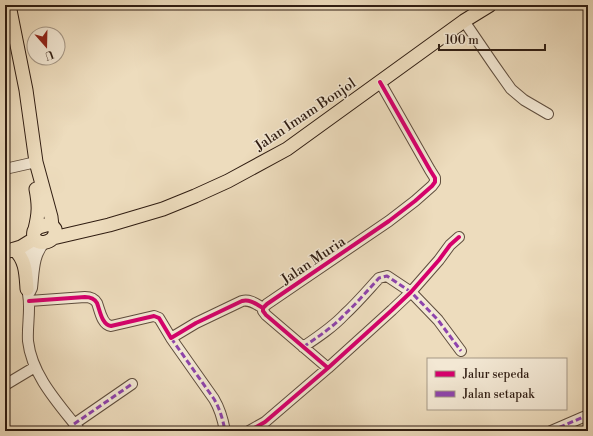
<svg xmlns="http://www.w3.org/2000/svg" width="593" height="436" viewBox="0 0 593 436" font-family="'Libre Bodoni',serif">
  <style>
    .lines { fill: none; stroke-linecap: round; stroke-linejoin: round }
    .minor-casing { stroke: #5f4d3d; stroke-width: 12 }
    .major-casing { stroke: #301d12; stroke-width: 15 }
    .minor { stroke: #f3e8d4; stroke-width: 10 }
    .major { stroke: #eddcbd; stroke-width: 13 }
    .quiet { stroke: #8e44ad; stroke-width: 3; stroke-dasharray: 6 3; stroke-linecap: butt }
    .cycleway-casing { stroke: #f3e8d4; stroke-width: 6 }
    .cycleway { stroke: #d6006c; stroke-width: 4 }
    .labels { text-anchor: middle; stroke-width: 3; stroke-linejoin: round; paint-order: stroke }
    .street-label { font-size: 14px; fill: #301d12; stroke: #f3e8d4 }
  </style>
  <rect width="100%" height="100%" fill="#eddcbd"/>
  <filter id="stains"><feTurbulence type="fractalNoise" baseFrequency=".005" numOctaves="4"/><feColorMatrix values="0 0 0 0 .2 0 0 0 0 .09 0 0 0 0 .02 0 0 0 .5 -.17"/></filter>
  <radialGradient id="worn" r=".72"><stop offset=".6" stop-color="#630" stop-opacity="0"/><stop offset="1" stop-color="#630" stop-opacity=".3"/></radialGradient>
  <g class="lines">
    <defs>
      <path id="minor" d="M464 21 494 65 511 89 524 100 548 114
        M5 169 36 162
        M28 272 29 253 34 239
        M30 292 32 288C34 271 33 255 45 242
        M28 294C31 309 27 325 28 341 32 376 59 404 80 431
        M29 301 85 297C90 297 94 298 97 303 100 311 102 325 111 326L154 316 159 318 171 338 196 323 242 301C250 299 256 304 263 308
        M171 338 214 399C220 409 223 420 225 431
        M303 347C318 337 333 327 345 314 357 303 368 290 379 278L387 276 411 292 438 320 461 351
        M328 368 266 315 263 311V308L267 304 389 221 415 201 432 186 435 182V178L430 170 380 82
        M5 385 35 367
        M74 424 132 384
        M249 431 265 422 328 368 392 310 411 292 439 260 450 245 459 237
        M551 431 588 415"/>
      <path id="major" d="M9 5 26 90 36 162 51 217 52 226
        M46 225C51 224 53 226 55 229 58 245 30 248 34 231L39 227Z
        M35 229C39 213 39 205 36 189
        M53 238 109 225 163 209 195 196 228 181 287 149 464 21 490 5
        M14 249C26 260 26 274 27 289
        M5 252 21 247 34 239"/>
    </defs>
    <!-- minor casing -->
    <use href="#minor" class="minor-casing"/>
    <!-- major casing -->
    <use href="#major" class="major-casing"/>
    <!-- minor -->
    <use href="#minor" class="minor"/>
    <!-- major -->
    <use href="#major" class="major"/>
    <!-- quiet -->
    <path class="quiet" d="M171 338 214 399C220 409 223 420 225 431
      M303 347C318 337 333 327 345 314 357 303 368 290 379 278L387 276 411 292 438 320 461 351
      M74 424 132 384
      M551 431 588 415"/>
    <defs>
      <path id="cycleway" d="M29 301 85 297C90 297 94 298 97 303 100 311 102 325 111 326L154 316 159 318 171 338 196 323 242 301C250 299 256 304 263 308
        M328 368 266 315 263 311V308L267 304 389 221 415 201 432 186 435 182V178L430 170 380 82
        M249 431 265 422 328 368 392 310 411 292 439 260 450 245 459 237"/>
    </defs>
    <!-- cycleway casing -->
    <use href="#cycleway" class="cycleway-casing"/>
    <!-- cycleway -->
    <use href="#cycleway" class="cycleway"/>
  </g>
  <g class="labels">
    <!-- street labels -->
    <g class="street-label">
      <text transform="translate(305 114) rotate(-34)" y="5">Jalan Imam Bonjol</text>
      <text transform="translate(313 260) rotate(-34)" y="5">Jalan Muria</text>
    </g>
  </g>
  <!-- margin -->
  <rect width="593" height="436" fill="none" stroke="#eddcbd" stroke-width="20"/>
  <rect x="6" y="6" width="581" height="424" fill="none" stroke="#301d12" stroke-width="2"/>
  <rect x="10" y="10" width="573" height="416" fill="none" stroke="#301d12"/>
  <!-- legend -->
  <rect x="427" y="358" width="140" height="52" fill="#f3e8d4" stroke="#a59786"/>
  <rect x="435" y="371" width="20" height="6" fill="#d6006c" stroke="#a59786"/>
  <text x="463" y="378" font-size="12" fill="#301d12">Jalur sepeda</text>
  <rect x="435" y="391" width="20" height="6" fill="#8e44ad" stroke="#a59786"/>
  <text x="463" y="398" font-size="12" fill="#301d12">Jalan setapak</text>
  <!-- north arrow -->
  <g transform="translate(46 46) rotate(160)"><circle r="19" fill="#f3e8d4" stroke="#a59786"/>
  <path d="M0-3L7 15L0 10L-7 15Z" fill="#8f2418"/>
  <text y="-6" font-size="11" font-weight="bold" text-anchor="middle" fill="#301d12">U</text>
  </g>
  <!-- scale -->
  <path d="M439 44v6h106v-6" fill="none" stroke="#301d12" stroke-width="2"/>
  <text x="445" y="44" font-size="12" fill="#301d12" stroke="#f3e8d4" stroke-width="3" paint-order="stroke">100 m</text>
  <rect width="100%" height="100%" filter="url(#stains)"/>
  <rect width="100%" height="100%" fill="url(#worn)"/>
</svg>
